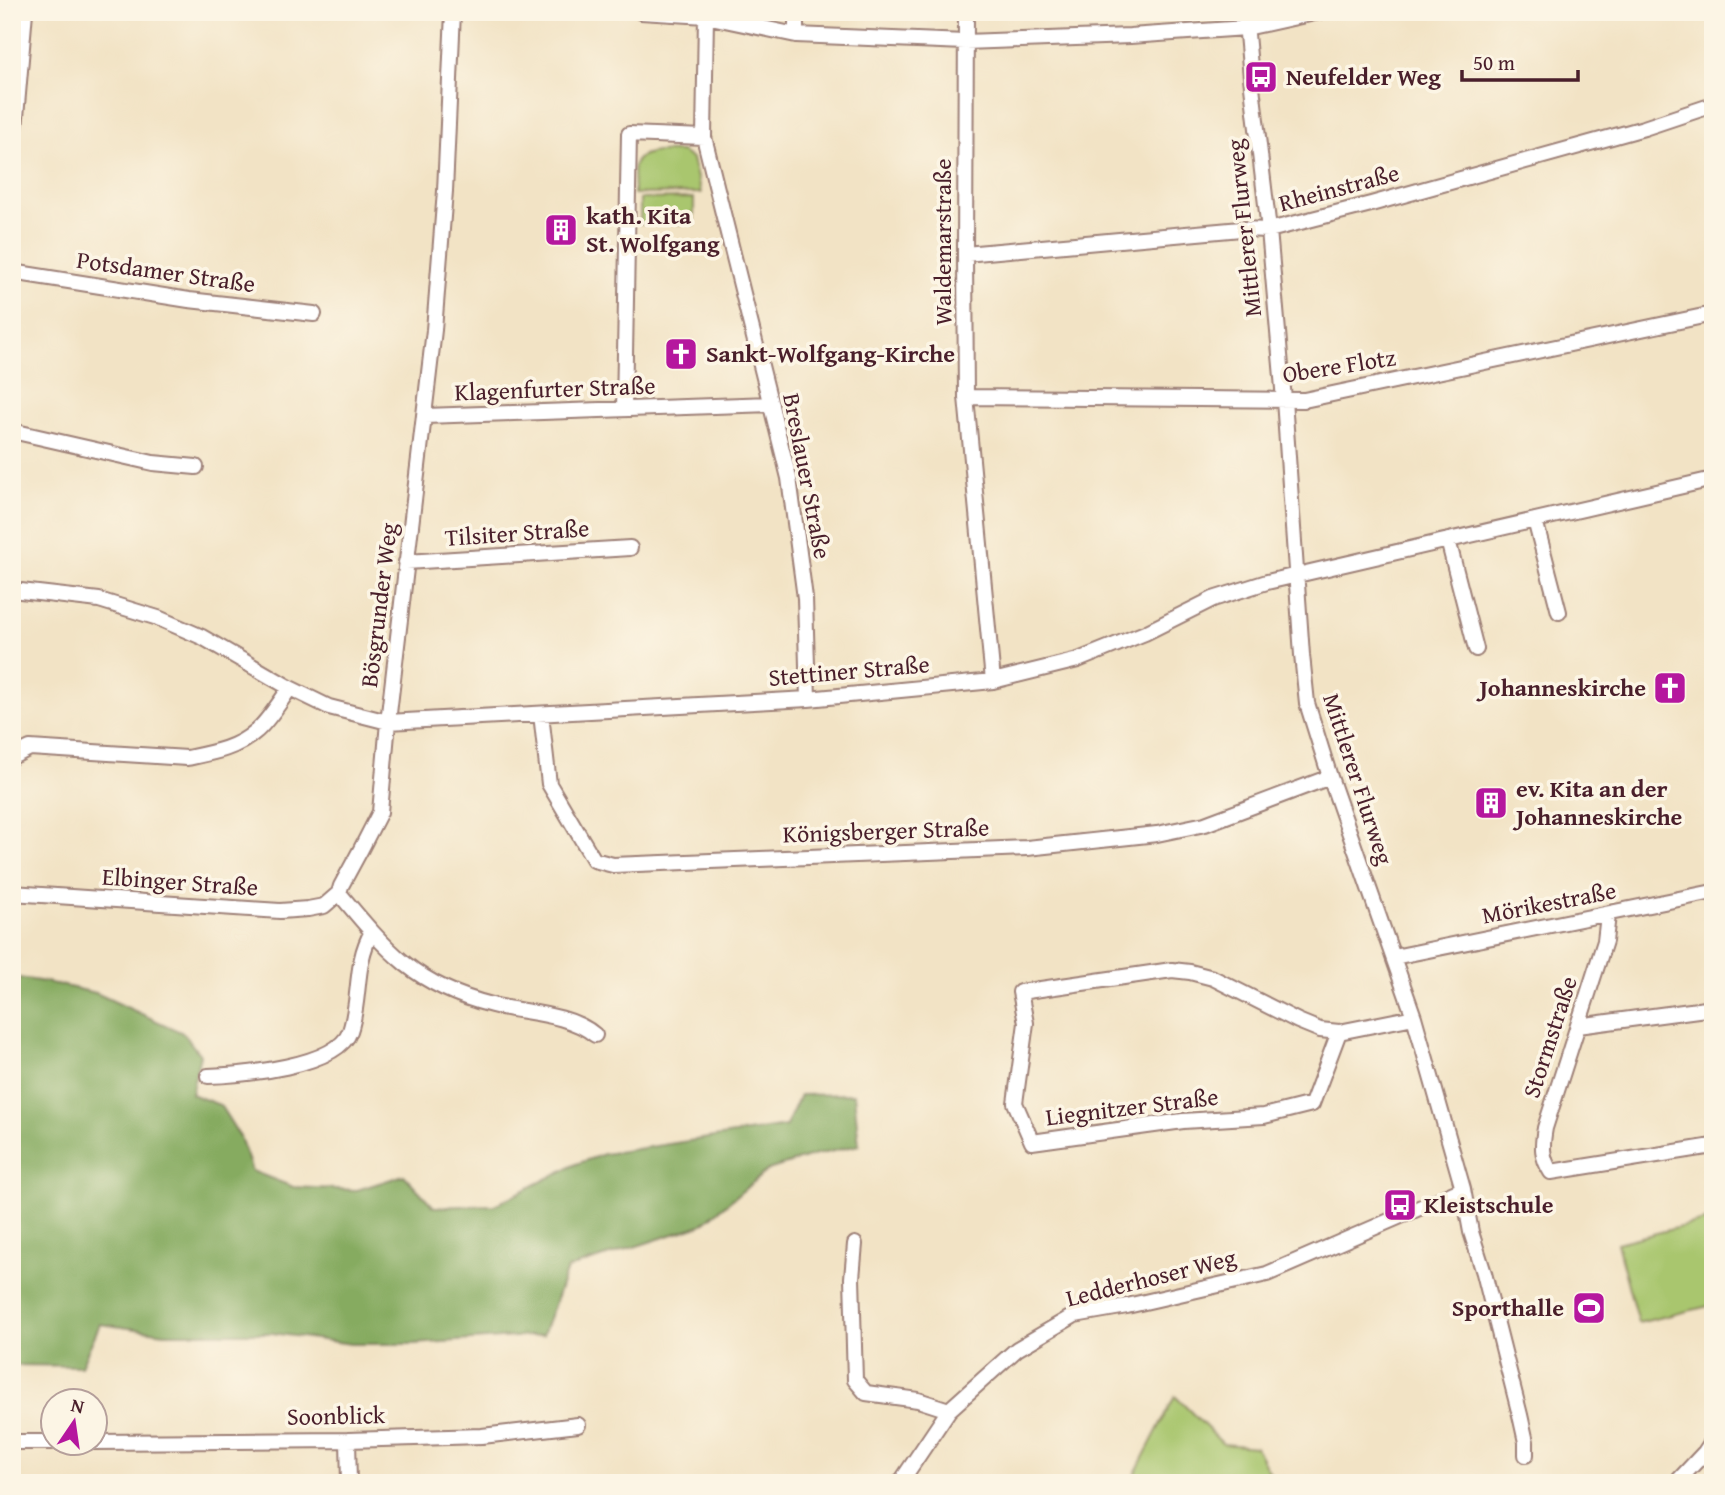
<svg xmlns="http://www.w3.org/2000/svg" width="1725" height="1495" viewBox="0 0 1725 1495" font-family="'Gentium Book Plus',serif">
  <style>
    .green { fill: #a9c66e; stroke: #7a724c; stroke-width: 2 }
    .forest { fill: #86ab61; stroke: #686546; stroke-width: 2 }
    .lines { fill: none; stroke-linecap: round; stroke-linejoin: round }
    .minor-casing { stroke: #9e8178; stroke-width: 18 }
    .minor { stroke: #fff; stroke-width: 14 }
    .labels { text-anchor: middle; stroke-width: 7; stroke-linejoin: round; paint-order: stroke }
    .poi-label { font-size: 24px; font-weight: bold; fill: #4a1f2b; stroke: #fcf5e5; text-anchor: start }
    .street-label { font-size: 24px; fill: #4a1f2b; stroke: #fcf5e5 }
  </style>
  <rect width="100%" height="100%" fill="#fcf5e5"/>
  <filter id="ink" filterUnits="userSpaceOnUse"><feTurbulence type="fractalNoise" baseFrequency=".0143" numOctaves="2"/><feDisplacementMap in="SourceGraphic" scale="14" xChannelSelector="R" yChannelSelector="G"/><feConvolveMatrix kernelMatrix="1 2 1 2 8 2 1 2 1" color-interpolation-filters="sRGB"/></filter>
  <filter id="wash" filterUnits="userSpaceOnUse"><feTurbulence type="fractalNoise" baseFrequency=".00686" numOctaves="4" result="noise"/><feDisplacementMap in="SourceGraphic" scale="28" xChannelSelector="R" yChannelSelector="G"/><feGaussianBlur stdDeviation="1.57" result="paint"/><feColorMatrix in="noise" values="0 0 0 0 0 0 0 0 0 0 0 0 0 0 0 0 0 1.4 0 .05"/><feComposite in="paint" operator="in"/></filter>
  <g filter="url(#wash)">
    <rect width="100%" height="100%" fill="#f2e3c5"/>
    <!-- green -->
    <path class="green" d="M682 152 692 159 701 193 634 194C634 186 632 172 634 165 641 148 668 152 682 152Z
      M694 198V224H640V199Z
      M1712 1219 1713 1305 1638 1323 1617 1243Z
      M1175 1396 1223 1444 1256 1447 1275 1483H1130Z"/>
    <!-- forest -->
    <path class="forest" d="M12 977 46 982 96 993 183 1033 200 1055 191 1094 220 1105 240 1137 252 1171 293 1187 357 1190 404 1175 434 1207 495 1205 576 1164 604 1154 786 1126 800 1095 854 1094 859 1145 812 1156 768 1170 701 1225 567 1269 543 1335 414 1344H351L272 1333H165L100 1324 81 1366 12 1365Z"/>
  </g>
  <g filter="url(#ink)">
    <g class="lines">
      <defs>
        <path id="minor" d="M641 12 706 16 796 35 965 42 1130 36 1246 28 1319 12
          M966 12 965 254 966 397 993 681
          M1245 12 1251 78 1269 230 1284 400 1302 655 1307 703 1330 777 1414 1017 1463 1189 1471 1232 1484 1273 1520 1415 1526 1442V1455
          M706 16 704 137 789 478 805 598 808 699
          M796 35V12
          M12 164 25 12
          M965 254 1241 229 1269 230 1371 204 1644 128 1713 105
          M12 272 189 300 314 314
          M966 397 1304 400 1713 314
          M624 409 629 134 704 137
          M425 416 771 404
          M12 431 153 463 196 467
          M1535 520 1559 612
          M1448 540 1476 649
          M406 562 630 548
          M12 590 99 600 158 618 202 637 290 688 329 707 388 722 808 699 993 681 1078 660 1145 633 1213 599 1267 582 1713 479
          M541 714 549 784 594 860 613 865 1027 848 1157 834 1205 824 1330 777
          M12 757 30 748 187 758C211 753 236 749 255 732 267 723 281 700 290 688
          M12 893 280 911 308 909 324 906 339 893 341 886 361 849 380 812 388 722 434 330 445 191 453 12
          M339 893C387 951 416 986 492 1005 524 1013 569 1013 595 1035
          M1608 915 1605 941 1545 1128C1542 1145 1541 1157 1551 1172L1713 1146
          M1394 957 1713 892
          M1578 1026 1713 1008
          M1339 1032 1312 1104 1264 1116 1183 1121 1032 1142 1015 1103 1026 1023 1020 992 1172 970 1190 972 1213 978 1298 1021 1320 1030 1339 1032 1414 1017
          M208 1076C240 1075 338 1067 350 1031 361 999 354 962 372 932
          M855 1244 852 1278 855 1380 866 1393 918 1400 949 1410
          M348 1440 349 1483
          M12 1442H52
          M94 1442 348 1440 482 1436 578 1425
          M900 1483 949 1410 1017 1349 1075 1315 1127 1306 1267 1274 1463 1189
          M1676 1483 1705 1452 1713 1440"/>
      </defs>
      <!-- minor casing -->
      <use href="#minor" class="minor-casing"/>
      <!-- minor -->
      <use href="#minor" class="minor"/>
    </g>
  </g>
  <!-- icons -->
  <defs>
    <symbol id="bus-square" viewBox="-11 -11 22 22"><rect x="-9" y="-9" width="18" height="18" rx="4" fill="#b5179e" stroke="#fcf5e5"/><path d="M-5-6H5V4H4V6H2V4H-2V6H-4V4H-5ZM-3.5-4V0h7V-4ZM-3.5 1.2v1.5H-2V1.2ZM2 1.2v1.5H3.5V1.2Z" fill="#fff"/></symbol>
    <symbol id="building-square" viewBox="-11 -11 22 22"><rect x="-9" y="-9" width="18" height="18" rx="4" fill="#b5179e" stroke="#fcf5e5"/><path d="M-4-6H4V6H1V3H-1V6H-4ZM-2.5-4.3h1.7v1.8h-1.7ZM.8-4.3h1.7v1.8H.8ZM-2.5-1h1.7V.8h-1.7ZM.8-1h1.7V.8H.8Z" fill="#fff"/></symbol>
    <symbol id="church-square" viewBox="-11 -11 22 22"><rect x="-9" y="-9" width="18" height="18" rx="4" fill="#b5179e" stroke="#fcf5e5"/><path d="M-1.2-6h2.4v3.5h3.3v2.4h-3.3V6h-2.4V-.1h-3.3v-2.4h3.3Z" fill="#fff"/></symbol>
    <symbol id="stadium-square" viewBox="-11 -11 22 22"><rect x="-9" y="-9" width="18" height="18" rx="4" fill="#b5179e" stroke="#fcf5e5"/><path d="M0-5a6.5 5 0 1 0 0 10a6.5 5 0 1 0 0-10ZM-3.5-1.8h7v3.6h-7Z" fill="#fff"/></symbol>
  </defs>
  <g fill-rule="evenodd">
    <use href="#bus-square" x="1242" y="58" width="38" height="38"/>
    <use href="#building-square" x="542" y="211" width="38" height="38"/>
    <use href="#church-square" x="662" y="335" width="38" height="38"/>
    <use href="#church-square" x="1651" y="669" width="38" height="38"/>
    <use href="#building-square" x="1472" y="784" width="38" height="38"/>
    <use href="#bus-square" x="1381" y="1186" width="38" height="38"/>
    <use href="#stadium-square" x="1570" y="1289" width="38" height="38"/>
  </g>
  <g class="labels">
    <!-- poi labels -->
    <g class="poi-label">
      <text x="1286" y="85">Neufelder Weg</text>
      <text x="586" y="224">kath. Kita<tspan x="586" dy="28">St. Wolfgang</tspan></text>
      <text x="706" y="362">Sankt-Wolfgang-Kirche</text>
      <text x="1646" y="696" text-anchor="end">Johanneskirche</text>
      <text x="1516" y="797">ev. Kita an der<tspan x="1516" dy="28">Johanneskirche</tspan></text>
      <text x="1424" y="1213">Kleistschule</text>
      <text x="1564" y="1316" text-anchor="end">Sporthalle</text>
    </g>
    <!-- street labels -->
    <g class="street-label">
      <text transform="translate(1339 188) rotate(-15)" y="8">Rheinstraße</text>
      <text transform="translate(1244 228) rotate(-96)" y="8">Mittlerer Flurweg</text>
      <text transform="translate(943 242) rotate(-90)" y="8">Waldemarstraße</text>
      <text transform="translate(166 272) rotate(8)" y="8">Potsdamer Straße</text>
      <text transform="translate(1339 366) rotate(-9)" y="8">Obere Flotz</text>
      <text transform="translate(555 389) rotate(-2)" y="8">Klagenfurter Straße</text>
      <text transform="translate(807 476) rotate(79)" y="8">Breslauer Straße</text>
      <text transform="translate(517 533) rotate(-4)" y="8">Tilsiter Straße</text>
      <text transform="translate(379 605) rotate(-83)" y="8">Bösgrunder Weg</text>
      <text transform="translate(849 671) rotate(-5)" y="8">Stettiner Straße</text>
      <text transform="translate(1358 779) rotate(72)" y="8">Mittlerer Flurweg</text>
      <text transform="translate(886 831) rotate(-2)" y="8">Königsberger Straße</text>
      <text transform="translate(180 882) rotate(4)" y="8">Elbinger Straße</text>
      <text transform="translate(1549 903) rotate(-11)" y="8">Mörikestraße</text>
      <text transform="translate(1550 1037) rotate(-72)" y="8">Stormstraße</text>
      <text transform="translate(1132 1107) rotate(-7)" y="8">Liegnitzer Straße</text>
      <text transform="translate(1151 1278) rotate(-14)" y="8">Ledderhoser Weg</text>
      <text transform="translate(336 1416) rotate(-1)" y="8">Soonblick</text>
    </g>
  </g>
  <!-- margin -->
  <rect width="1725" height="1495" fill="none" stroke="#fcf5e5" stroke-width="42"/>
  <!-- north arrow -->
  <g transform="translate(74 1422) rotate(13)"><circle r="33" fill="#fcf5e5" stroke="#b59f9b" stroke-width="2"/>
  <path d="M0-5L12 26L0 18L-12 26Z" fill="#b5179e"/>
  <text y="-10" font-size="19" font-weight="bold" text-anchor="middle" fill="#4a1f2b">N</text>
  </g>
  <!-- scale -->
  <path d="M1462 70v10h116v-10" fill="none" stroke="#4a1f2b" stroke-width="3.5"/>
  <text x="1473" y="70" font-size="21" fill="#4a1f2b" stroke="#fcf5e5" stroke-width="5" paint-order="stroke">50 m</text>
</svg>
